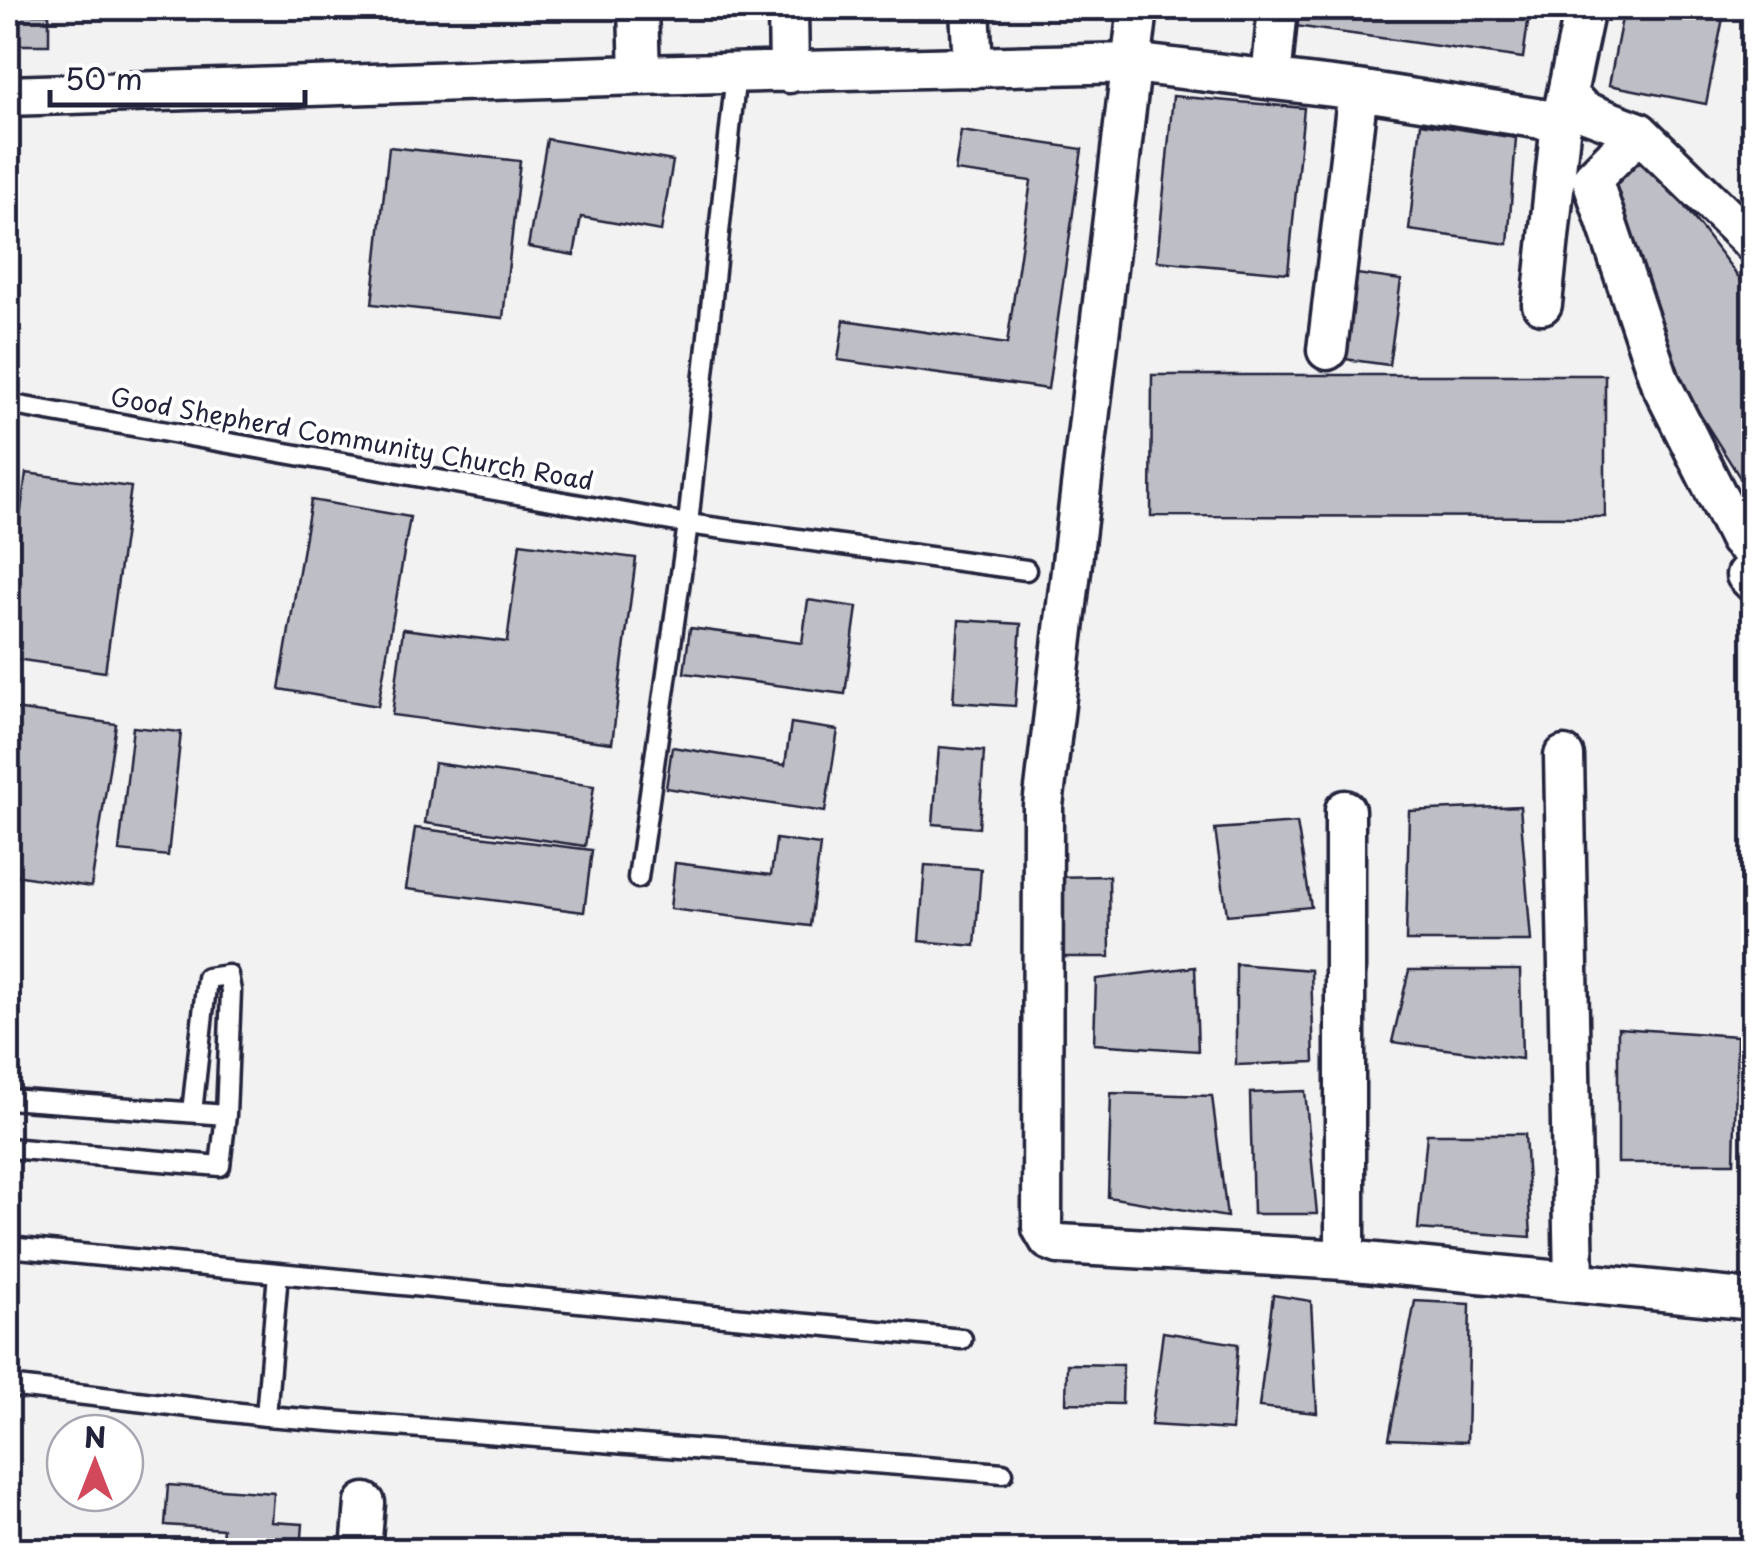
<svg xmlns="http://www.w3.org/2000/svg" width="1761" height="1558" viewBox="0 0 1761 1558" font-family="'Playpen Sans',sans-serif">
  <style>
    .building { fill: #bebec6; stroke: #22223b; stroke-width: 2.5 }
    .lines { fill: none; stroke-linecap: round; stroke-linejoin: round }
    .lane-casing { stroke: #22223b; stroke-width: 25 }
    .street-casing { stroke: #22223b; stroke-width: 45 }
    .lane { stroke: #fff; stroke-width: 18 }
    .street { stroke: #fff; stroke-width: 38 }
    .labels { text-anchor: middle; stroke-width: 8; stroke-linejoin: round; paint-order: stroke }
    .street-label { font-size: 25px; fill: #22223b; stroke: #fff }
  </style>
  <rect width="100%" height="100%" fill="#f2f2f3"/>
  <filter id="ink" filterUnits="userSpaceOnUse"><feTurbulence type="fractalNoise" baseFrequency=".01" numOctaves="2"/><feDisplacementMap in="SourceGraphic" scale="20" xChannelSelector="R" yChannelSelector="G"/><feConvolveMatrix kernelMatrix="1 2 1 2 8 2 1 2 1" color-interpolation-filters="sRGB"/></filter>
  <g filter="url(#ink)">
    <!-- building -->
    <path class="building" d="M1298 8H1530L1523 58 1295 26Z
      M1624 8H1725L1706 104 1609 85Z
      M8 14H49V45H8Z
      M1173 96 1304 108 1288 273 1157 261Z
      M1421 123 1516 138 1508 244 1409 230Z
      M961 131 1082 149 1048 389 838 360 844 320 1007 344 1031 181 955 171Z
      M547 139 673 161 661 231 581 217 574 255 528 247Z
      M389 147 520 161 503 318 372 304Z
      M1642 151 1754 297V500L1670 367 1612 174Z
      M1342 272 1401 280 1389 365 1330 357Z
      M1152 375H1605V517L1151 516Z
      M26 473 131 487 105 672 8 658V608Z
      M311 500 410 517 378 706 279 689Z
      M520 543 636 558 612 743 392 715 403 629 507 642Z
      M808 600 857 607 845 694 684 673 690 628 802 643Z
      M959 620 1021 624 1015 706 953 702Z
      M8 708 116 724 91 887 8 874Z
      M791 723 838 730 825 812 666 788 672 747 785 765Z
      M133 727 181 732 168 856 119 851Z
      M939 747 984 751 979 828 933 824Z
      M434 763 594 786 585 846 425 823Z
      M1520 806 1531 941H1406L1409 811Z
      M1297 823 1311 907 1227 915 1215 829Z
      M415 828 592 850 584 912 406 889Z
      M776 839 820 845 810 926 670 909 675 863 771 875Z
      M925 865 981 869 975 946 919 941Z
      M1109 876 1110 957H1050L1049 877Z
      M1236 964 1311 970 1314 1062 1236 1065Z
      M1195 967 1198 1051 1094 1044 1096 979Z
      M1409 970H1520L1522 1059 1392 1042Z
      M1618 1028 1737 1036 1734 1163H1618Z
      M1305 1091 1317 1214H1253L1250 1093Z
      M1111 1093 1212 1096 1227 1217 1108 1197Z
      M1427 1134H1525L1531 1237 1418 1229Z
      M1273 1295 1311 1301 1317 1413 1259 1407Z
      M1415 1301 1470 1304 1467 1442 1389 1439Z
      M1163 1332 1238 1344 1232 1430 1151 1425Z
      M1067 1364 1123 1365 1122 1404 1066 1403Z
      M168 1485 274 1493 272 1522 303 1524 301 1550H221L223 1529 165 1525Z"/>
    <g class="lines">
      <defs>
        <path id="lane" d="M8 404 688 524 1026 570
          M638 878 688 524 736 73
          M8 1099 226 1115 220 1166 8 1148
          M192 1112 207 978 228 975 231 991 226 1115
          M8 1247 962 1339
          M8 1386 266 1416 1003 1473
          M266 1416 278 1273"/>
        <path id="street" d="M638 8 640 75
          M788 8 789 73
          M970 8 973 68
          M1138 8 1043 806 1042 1228 1049 1240 1059 1244 1345 1260 1754 1300
          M1271 79 1278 8
          M1567 94 1583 111 1639 132 1754 244
          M8 96 640 75 1132 63 1358 90 1561 122
          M1639 132 1592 179 1660 382 1739 539 1746 545H1754
          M1542 304 1561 122 1585 8
          M1327 350 1358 90
          M1754 567 1746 575 1754 583
          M1564 756 1574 1282
          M1345 810V1260
          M361 1550 365 1503"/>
      </defs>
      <!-- lane casing -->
      <use href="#lane" class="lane-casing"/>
      <!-- street casing -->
      <use href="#street" class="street-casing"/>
      <!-- lane -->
      <use href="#lane" class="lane"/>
      <!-- street -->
      <use href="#street" class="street"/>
    </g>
  </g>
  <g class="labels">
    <!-- street labels -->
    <g class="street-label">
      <text transform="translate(352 439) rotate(10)" y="9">Good Shepherd Community Church Road</text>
    </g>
  </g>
  <!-- margin -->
  <rect width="1761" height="1558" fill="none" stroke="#fff" stroke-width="40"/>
  <rect x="20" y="20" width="1721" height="1518" fill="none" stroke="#22223b" stroke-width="4" filter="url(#ink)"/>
  <!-- north arrow -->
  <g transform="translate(95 1463)"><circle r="48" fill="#ffffff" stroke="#a7a7b1" stroke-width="2.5"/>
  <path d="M0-8L18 38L0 25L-18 38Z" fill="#d1495b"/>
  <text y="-15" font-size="28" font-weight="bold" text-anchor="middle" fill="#22223b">N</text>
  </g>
  <!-- scale -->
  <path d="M50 90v15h255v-15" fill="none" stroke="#22223b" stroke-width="5"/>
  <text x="65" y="90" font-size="30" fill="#22223b" stroke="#ffffff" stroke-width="8" paint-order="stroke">50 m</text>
</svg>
